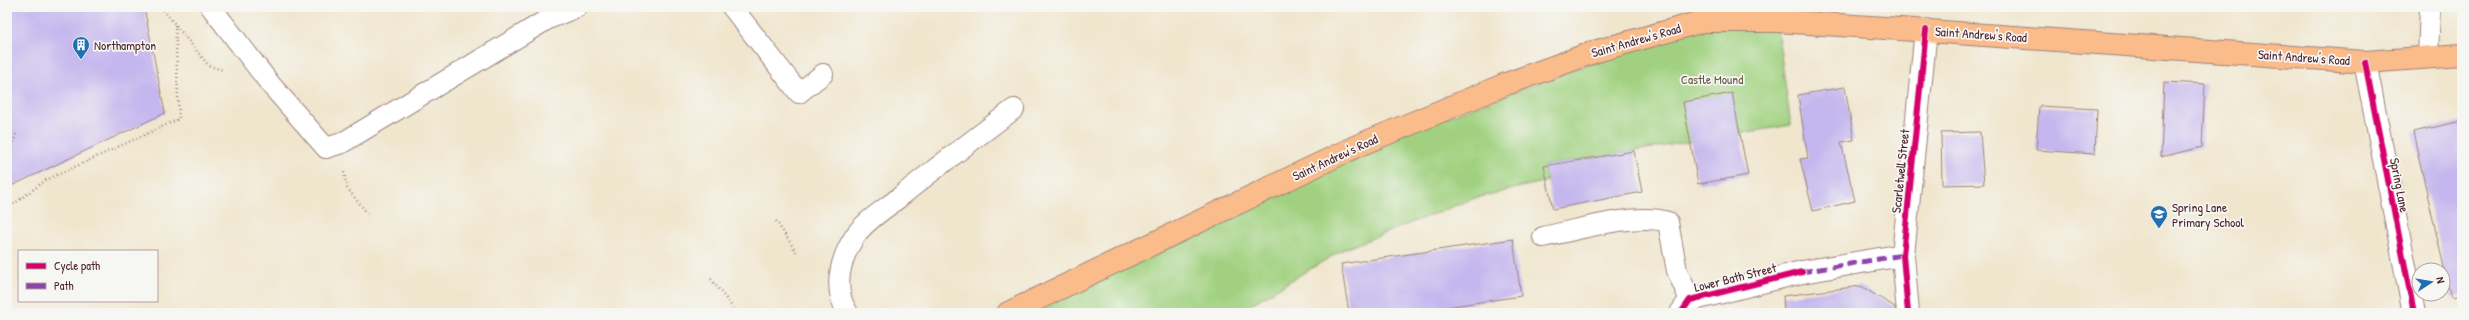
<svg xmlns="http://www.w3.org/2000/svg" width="2469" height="320" viewBox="0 0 2469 320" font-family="'Patrick Hand',sans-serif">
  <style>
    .green { fill: #a1d180; stroke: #767856 }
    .building { fill: #c4b6ee }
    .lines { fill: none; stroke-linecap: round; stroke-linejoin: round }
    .service-casing { stroke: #9d827c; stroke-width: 22 }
    .pedestrian-casing { stroke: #9d827c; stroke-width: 24 }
    .minor-casing { stroke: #9d827c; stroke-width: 24 }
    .primary-casing { stroke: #9d827c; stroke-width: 24 }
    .path { stroke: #9d827c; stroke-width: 2.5; stroke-dasharray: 1 3; stroke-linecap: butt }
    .service { stroke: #fff; stroke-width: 20 }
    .pedestrian { stroke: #fff; stroke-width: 22 }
    .minor { stroke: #fff; stroke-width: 22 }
    .primary { stroke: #f9bc8a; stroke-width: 22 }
    .quiet { stroke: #8e44ad; stroke-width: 5; stroke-dasharray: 10 5; stroke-linecap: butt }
    .cycleway-casing { stroke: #f6f6f2; stroke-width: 8 }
    .cycleway { stroke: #d6006c; stroke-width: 6 }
    .labels { text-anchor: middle; stroke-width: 3.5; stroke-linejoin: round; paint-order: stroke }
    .street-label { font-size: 13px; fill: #4a1f2b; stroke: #f6f6f2 }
    .poi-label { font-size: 13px; fill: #4a1f2b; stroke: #f6f6f2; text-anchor: start }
    .park-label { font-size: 13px; fill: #645444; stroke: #f6f6f2 }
  </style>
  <rect width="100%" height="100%" fill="#f6f6f2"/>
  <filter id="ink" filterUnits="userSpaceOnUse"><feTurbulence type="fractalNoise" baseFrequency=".025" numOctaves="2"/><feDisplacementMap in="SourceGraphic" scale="8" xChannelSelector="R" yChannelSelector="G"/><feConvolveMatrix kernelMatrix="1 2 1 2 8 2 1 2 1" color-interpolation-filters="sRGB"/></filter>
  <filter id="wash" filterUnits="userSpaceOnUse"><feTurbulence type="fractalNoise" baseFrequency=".012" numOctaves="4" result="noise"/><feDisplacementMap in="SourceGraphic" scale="16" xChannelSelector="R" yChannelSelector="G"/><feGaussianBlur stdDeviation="0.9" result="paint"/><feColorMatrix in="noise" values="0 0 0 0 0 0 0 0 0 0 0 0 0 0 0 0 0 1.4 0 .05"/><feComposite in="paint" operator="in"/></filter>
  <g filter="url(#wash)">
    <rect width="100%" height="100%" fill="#f0e6ce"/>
    <!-- green -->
    <path class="green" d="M1704 21H1776L1791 125 1544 166 1547 181 1475 198 1344 249 1236 313H1008L1310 168Z"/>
    <g id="blocks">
      <!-- building -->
      <path class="building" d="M7 7H144L165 113 7 188Z
        M2164 82 2205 84 2202 147 2161 157Z
        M1845 87 1854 140 1841 142 1855 201 1813 211 1800 159 1808 158 1798 95Z
        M1732 93 1748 175 1698 184 1683 102Z
        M2039 106 2097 109 2095 154 2036 150Z
        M2462 121V296L2451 298 2413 132Z
        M1980 132 1984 184 1942 185 1941 133Z
        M1634 151 1642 192 1553 209 1544 166Z
        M1513 239 1521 296 1405 313H1349L1341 264Z
        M1861 286 1895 307V313H1784L1783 296Z"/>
    </g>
  </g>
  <g filter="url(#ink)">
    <use href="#blocks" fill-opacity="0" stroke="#9d827c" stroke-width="1"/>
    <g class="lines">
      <defs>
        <path id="service" d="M211 7 271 85 326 148 342 143 548 19 577 7
          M732 7 799 93 823 74
          M2428 57 2430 7
          M1543 237C1578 230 1635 212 1668 222L1677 271 1690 300
          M848 313C832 289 840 259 855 236 864 222 882 211 896 200 934 169 974 139 1014 109"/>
        <path id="pedestrian" d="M1802 272 1903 255"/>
        <path id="minor" d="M2365 62 2414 313
          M1681 313 1690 300 1802 272
          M1908 313 1903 255 1926 30"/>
        <path id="primary" d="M1008 313 1357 146 1506 84 1597 51 1704 21H1776L1886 28 2365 62 2462 55"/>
      </defs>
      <!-- service casing -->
      <use href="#service" class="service-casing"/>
      <!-- pedestrian casing -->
      <use href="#pedestrian" class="pedestrian-casing"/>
      <!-- minor casing -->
      <use href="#minor" class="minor-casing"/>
      <!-- primary casing -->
      <use href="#primary" class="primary-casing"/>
      <!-- path -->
      <path class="path" d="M161 7 209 66 223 70
        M7 166 16 134
        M344 172 347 188 368 214
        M7 209 46 180 179 119 175 23
        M776 221 797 253
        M711 279 733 308"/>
      <!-- service -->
      <use href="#service" class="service"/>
      <!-- pedestrian -->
      <use href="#pedestrian" class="pedestrian"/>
      <!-- minor -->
      <use href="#minor" class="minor"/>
      <!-- primary -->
      <use href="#primary" class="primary"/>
      <!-- quiet -->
      <path class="quiet" d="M1802 272 1903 255"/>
      <defs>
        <path id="cycleway" d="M2365 62 2414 313
          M1681 313 1690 300 1802 272
          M1908 313 1903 255 1926 30"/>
      </defs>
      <!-- cycleway casing -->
      <use href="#cycleway" class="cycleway-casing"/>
      <!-- cycleway -->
      <use href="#cycleway" class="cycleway"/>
    </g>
  </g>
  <!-- icons -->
  <defs>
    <symbol id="building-pin" viewBox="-11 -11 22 30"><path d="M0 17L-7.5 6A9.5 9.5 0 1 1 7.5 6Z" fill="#1f6fb2" stroke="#f6f6f2"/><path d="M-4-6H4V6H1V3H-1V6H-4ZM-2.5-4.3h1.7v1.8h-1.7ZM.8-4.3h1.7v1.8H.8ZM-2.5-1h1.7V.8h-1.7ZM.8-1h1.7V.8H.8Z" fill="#fff"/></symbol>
    <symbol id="school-pin" viewBox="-11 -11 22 30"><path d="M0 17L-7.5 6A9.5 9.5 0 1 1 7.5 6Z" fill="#1f6fb2" stroke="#f6f6f2"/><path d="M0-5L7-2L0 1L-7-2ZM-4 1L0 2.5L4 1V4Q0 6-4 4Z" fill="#fff"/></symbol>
  </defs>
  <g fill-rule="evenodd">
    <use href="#building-pin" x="71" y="35" width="20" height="27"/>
    <use href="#school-pin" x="2149" y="204" width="20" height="27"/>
  </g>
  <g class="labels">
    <!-- street labels -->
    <g class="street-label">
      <text transform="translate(1981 34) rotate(4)" y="5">Saint Andrew's Road</text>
      <text transform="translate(1636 40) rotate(-16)" y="5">Saint Andrew's Road</text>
      <text transform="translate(2304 57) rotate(4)" y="5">Saint Andrew's Road</text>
      <text transform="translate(1335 157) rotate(-25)" y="5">Saint Andrew's Road</text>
      <text transform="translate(1900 171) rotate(-84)" y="5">Scarletwell Street</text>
      <text transform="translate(2400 185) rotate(79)" y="5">Spring Lane</text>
      <text transform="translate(1735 277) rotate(-14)" y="5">Lower Bath Street</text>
    </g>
    <!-- poi labels -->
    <g class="poi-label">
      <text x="94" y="50">Northampton</text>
      <text x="2172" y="212">Spring Lane<tspan x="2172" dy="15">Primary School</tspan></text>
    </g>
    <!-- park labels -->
    <g class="park-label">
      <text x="1712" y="84">Castle Mound</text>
    </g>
  </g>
  <!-- margin -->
  <rect width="2469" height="320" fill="none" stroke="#f6f6f2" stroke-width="24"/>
  <!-- legend -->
  <rect x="18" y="250" width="140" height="52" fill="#f6f6f2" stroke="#b1a0a2"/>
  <rect x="26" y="263" width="20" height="6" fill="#d6006c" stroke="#b1a0a2"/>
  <text x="54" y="270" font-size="12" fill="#4a1f2b">Cycle path</text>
  <rect x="26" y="283" width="20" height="6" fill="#8e44ad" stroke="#b1a0a2"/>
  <text x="54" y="290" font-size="12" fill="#4a1f2b">Path</text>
  <!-- north arrow -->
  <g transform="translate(2431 282) rotate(78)"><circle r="19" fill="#f6f6f2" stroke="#b1a0a2"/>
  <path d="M0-3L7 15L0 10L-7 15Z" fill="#1f6fb2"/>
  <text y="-6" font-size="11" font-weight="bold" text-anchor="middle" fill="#4a1f2b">N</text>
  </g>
</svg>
